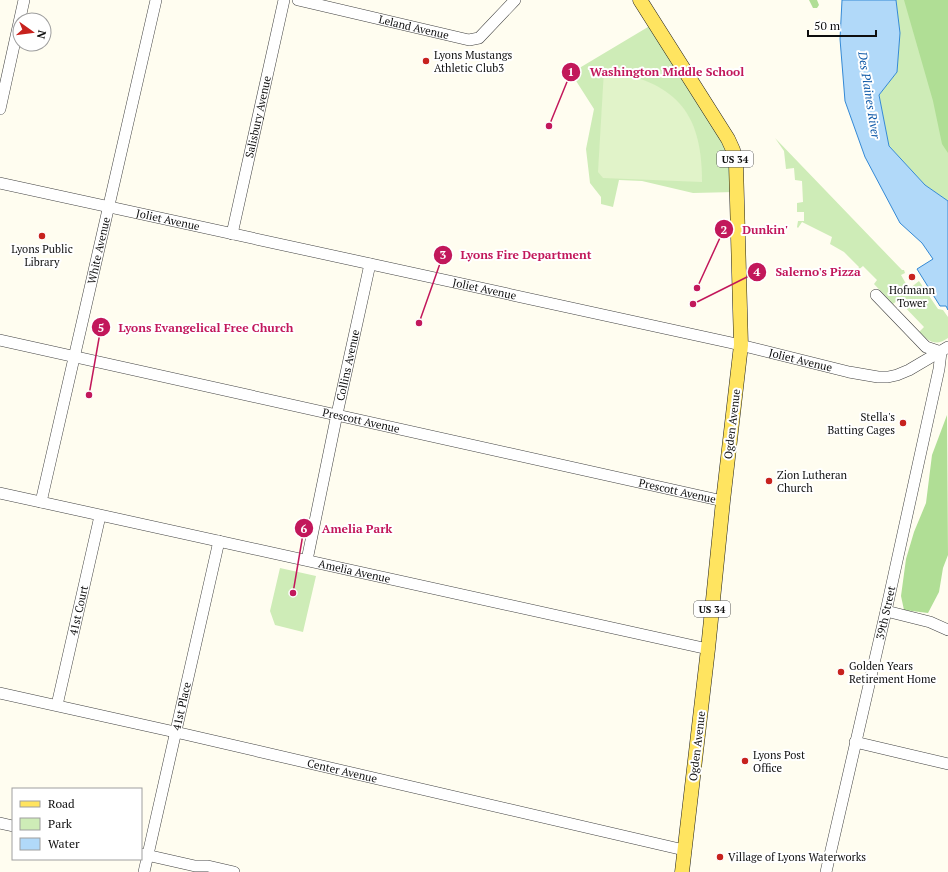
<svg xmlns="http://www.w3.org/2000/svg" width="948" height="872" viewBox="0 0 948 872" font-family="'PT Serif',serif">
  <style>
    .green { fill: #ceecb7 }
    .forest { fill: #b0de95 }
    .pitch { fill: #e1f3c9 }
    .water { fill: #b1d9f9; stroke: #3489d5 }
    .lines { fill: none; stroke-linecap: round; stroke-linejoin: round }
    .minor-casing { stroke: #414141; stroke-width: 12 }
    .major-casing { stroke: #1f1f1f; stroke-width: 15 }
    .minor { stroke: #fff; stroke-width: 11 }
    .major { stroke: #ffe460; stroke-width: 14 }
    .poi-dot { fill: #c7221e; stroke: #fff; stroke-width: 1.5 }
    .labels { text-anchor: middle; stroke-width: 4; stroke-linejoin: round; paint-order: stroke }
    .shield { fill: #fff; stroke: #565656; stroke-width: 1 }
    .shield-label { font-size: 10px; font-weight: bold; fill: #0e0e0e }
    .street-label { font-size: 11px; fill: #0e0e0e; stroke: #fff }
    .poi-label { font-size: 11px; fill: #0e0e0e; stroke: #fff; text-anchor: start }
    .water-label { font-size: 12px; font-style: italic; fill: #105aa8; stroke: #fff }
    .leader { fill: none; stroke: #c2185b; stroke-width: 1.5 }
    .callout-dot { fill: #c2185b; stroke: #fff; stroke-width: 1.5 }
    .mark-label { font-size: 12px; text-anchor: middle; font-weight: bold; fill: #fff }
    .callout-label { font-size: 12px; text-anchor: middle; font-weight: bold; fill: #c2185b; stroke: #fff; stroke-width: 4; stroke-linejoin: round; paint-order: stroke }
  </style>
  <rect width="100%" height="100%" fill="#fffdf0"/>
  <!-- green -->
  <path class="green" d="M896 0H948V201L925 185 889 146 879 95 897 72 900 33Z
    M653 24 727 141 735 192 693 193 642 181 619 180 613 207 601 204V197L590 183 586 149 594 109 571 73Z
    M775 138 902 270H904L905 273 901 275 909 289 919 281 938 309 943 310 948 317V338C935 347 929 341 919 332L924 327 898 300 893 304 874 284 877 280 863 266 857 271 859 267 844 252 830 244 832 237 802 222 798 228 797 227 798 221H804V212H797V203L803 202 802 181 795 180 794 168 786 169 784 151Z
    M280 568 316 576 303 632 275 625 270 611Z"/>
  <!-- forest -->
  <path class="forest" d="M809 0H817L819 5 817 8H813Z
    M904 0H948V153L942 144 933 101Z
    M947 415 948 555 943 568 939 592 928 613 904 610 901 596 906 559 914 532 926 503 932 455Z"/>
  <!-- pitch -->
  <path class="pitch" d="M604 70C674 82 702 109 702 182L603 178 598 172Z"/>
  <!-- water -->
  <path class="water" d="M842 0H896L900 33 897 72 879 95 889 146 925 185 948 201V310L946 306H940L917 269 933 259 922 243 900 223 865 157 845 101 840 39Z"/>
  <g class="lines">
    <defs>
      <g id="minor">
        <path id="s1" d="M298 0 469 40 479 38 515 0"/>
        <path d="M0 109 24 0"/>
        <path id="s2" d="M0 183 732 343 849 372 878 377H888L897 375 909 370 948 347"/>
        <path id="s3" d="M232 234 284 0"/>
        <path d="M876 295 926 347 941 352"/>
        <path id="s4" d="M0 340 723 501"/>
        <path id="s5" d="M0 493 708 649"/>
        <path id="s6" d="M41 502 156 0"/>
        <path id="s7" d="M307 560 337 414 370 264"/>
        <path d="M886 611 930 622 948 630"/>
        <path id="s8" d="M0 693 184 734 684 850"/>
        <path id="s9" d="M57 705 100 516"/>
        <path d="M855 742 948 764"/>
        <path d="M0 823 13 826"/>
        <path d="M142 854 195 866H208L234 872"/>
        <path id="s10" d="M144 872 219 541"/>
        <path id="s11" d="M826 872 886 611 939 369 941 352"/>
      </g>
      <path id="major" d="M640 0 728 139 733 150 736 164 741 345 723 501 708 649 682 872"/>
    </defs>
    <!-- minor casing -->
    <use href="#minor" class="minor-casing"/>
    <!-- major casing -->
    <use href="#major" class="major-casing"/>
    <!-- minor -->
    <use href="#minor" class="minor"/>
    <!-- major -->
    <use href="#major" class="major"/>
  </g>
  <!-- markers -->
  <g class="poi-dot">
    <circle cx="426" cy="61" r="4"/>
    <circle cx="42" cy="236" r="4"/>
    <circle cx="912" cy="277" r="4"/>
    <circle cx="903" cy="423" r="4"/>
    <circle cx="769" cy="481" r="4"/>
    <circle cx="841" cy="672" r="4"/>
    <circle cx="745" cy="761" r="4"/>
    <circle cx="720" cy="857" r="4"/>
  </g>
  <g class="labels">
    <!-- shield labels -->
    <g class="shield">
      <rect x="717" y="151" width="36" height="16" rx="3"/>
      <rect x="694" y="601" width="36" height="16" rx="3"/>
    </g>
    <g class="shield-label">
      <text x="735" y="163">US 34</text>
      <text x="712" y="613">US 34</text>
    </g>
    <!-- street labels -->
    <g class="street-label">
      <text dy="4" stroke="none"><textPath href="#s1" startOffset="119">Leland Avenue</textPath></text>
      <text dy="4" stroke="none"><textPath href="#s3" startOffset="120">Salisbury Avenue</textPath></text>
      <text dy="4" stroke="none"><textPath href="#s2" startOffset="172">Joliet Avenue</textPath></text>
      <text dy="4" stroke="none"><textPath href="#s6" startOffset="258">White Avenue</textPath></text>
      <text dy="4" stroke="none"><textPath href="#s2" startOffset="496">Joliet Avenue</textPath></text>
      <text dy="4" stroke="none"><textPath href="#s2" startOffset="820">Joliet Avenue</textPath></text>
      <text dy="4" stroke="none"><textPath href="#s7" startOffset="199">Collins Avenue</textPath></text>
      <text dy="4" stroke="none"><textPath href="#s4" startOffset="370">Prescott Avenue</textPath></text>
      <text transform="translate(732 424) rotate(-83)" y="4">Ogden Avenue</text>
      <text dy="4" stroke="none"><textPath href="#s4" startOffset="694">Prescott Avenue</textPath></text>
      <text dy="4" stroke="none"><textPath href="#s5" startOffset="363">Amelia Avenue</textPath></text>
      <text dy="4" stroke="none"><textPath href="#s9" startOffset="97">41st Court</textPath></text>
      <text dy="4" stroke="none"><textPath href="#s11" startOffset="266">39th Street</textPath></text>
      <text dy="4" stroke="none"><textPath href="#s10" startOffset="170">41st Place</textPath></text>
      <text transform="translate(697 746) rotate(-83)" y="4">Ogden Avenue</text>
      <text dy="4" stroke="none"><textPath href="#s8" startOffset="351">Center Avenue</textPath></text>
    </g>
    <!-- poi labels -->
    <g class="poi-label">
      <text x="434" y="59">Lyons Mustangs<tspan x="434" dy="13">Athletic Club3</tspan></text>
      <text x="42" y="253" text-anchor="middle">Lyons Public<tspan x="42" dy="13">Library</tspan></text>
      <text x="912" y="294" text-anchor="middle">Hofmann<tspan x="912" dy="13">Tower</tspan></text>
      <text x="895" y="421" text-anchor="end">Stella's<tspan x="895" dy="13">Batting Cages</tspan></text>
      <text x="777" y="479">Zion Lutheran<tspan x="777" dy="13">Church</tspan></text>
      <text x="849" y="670">Golden Years<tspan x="849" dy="13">Retirement Home</tspan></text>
      <text x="753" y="759">Lyons Post<tspan x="753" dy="13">Office</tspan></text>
      <text x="728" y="861">Village of Lyons Waterworks</text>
    </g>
    <!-- water labels -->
    <g class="water-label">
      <text transform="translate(869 95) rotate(81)" y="4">Des Plaines River</text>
    </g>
  </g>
  <!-- callouts -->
  <path class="leader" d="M549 126L571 72M697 288L724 229M419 323L443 255M693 304L757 272M89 395L101 327M293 593L304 528"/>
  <g class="callout-dot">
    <circle cx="549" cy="126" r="4"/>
    <circle cx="697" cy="288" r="4"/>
    <circle cx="419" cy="323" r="4"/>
    <circle cx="693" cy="304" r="4"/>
    <circle cx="89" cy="395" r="4"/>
    <circle cx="293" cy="593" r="4"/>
    <circle cx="571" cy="72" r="10"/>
    <circle cx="724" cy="229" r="10"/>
    <circle cx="443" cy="255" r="10"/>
    <circle cx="757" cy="272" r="10"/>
    <circle cx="101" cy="327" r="10"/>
    <circle cx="304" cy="528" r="10"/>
  </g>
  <g class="mark-label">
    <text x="571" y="76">1</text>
    <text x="724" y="234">2</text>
    <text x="443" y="259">3</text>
    <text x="757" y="276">4</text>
    <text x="101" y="332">5</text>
    <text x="304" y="533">6</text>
  </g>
  <g class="callout-label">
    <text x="667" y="76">Washington Middle School</text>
    <text x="765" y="234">Dunkin'</text>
    <text x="526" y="259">Lyons Fire Department</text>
    <text x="818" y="276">Salerno's Pizza</text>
    <text x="206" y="332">Lyons Evangelical Free Church</text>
    <text x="357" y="533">Amelia Park</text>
  </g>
  <!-- legend -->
  <rect x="12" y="788" width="130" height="72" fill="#ffffff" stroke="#9f9f9f"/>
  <rect x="20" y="801" width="20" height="6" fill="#ffe460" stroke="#9f9f9f"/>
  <text x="48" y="808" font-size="12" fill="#0e0e0e">Road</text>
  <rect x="20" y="818" width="20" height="12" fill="#ceecb7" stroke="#9f9f9f"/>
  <text x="48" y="828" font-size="12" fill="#0e0e0e">Park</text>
  <rect x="20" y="838" width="20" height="12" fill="#b1d9f9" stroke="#9f9f9f"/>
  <text x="48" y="848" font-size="12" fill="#0e0e0e">Water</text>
  <!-- north arrow -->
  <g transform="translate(32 32) rotate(104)"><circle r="19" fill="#ffffff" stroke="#9f9f9f"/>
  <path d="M0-3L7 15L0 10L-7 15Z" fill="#c7221e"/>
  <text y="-6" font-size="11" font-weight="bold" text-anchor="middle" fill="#0e0e0e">N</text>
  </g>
  <!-- scale -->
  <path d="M808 30v6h68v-6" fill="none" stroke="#0e0e0e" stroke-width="2"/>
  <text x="814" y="30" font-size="12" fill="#0e0e0e" stroke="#ffffff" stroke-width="3" paint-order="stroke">50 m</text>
</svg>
